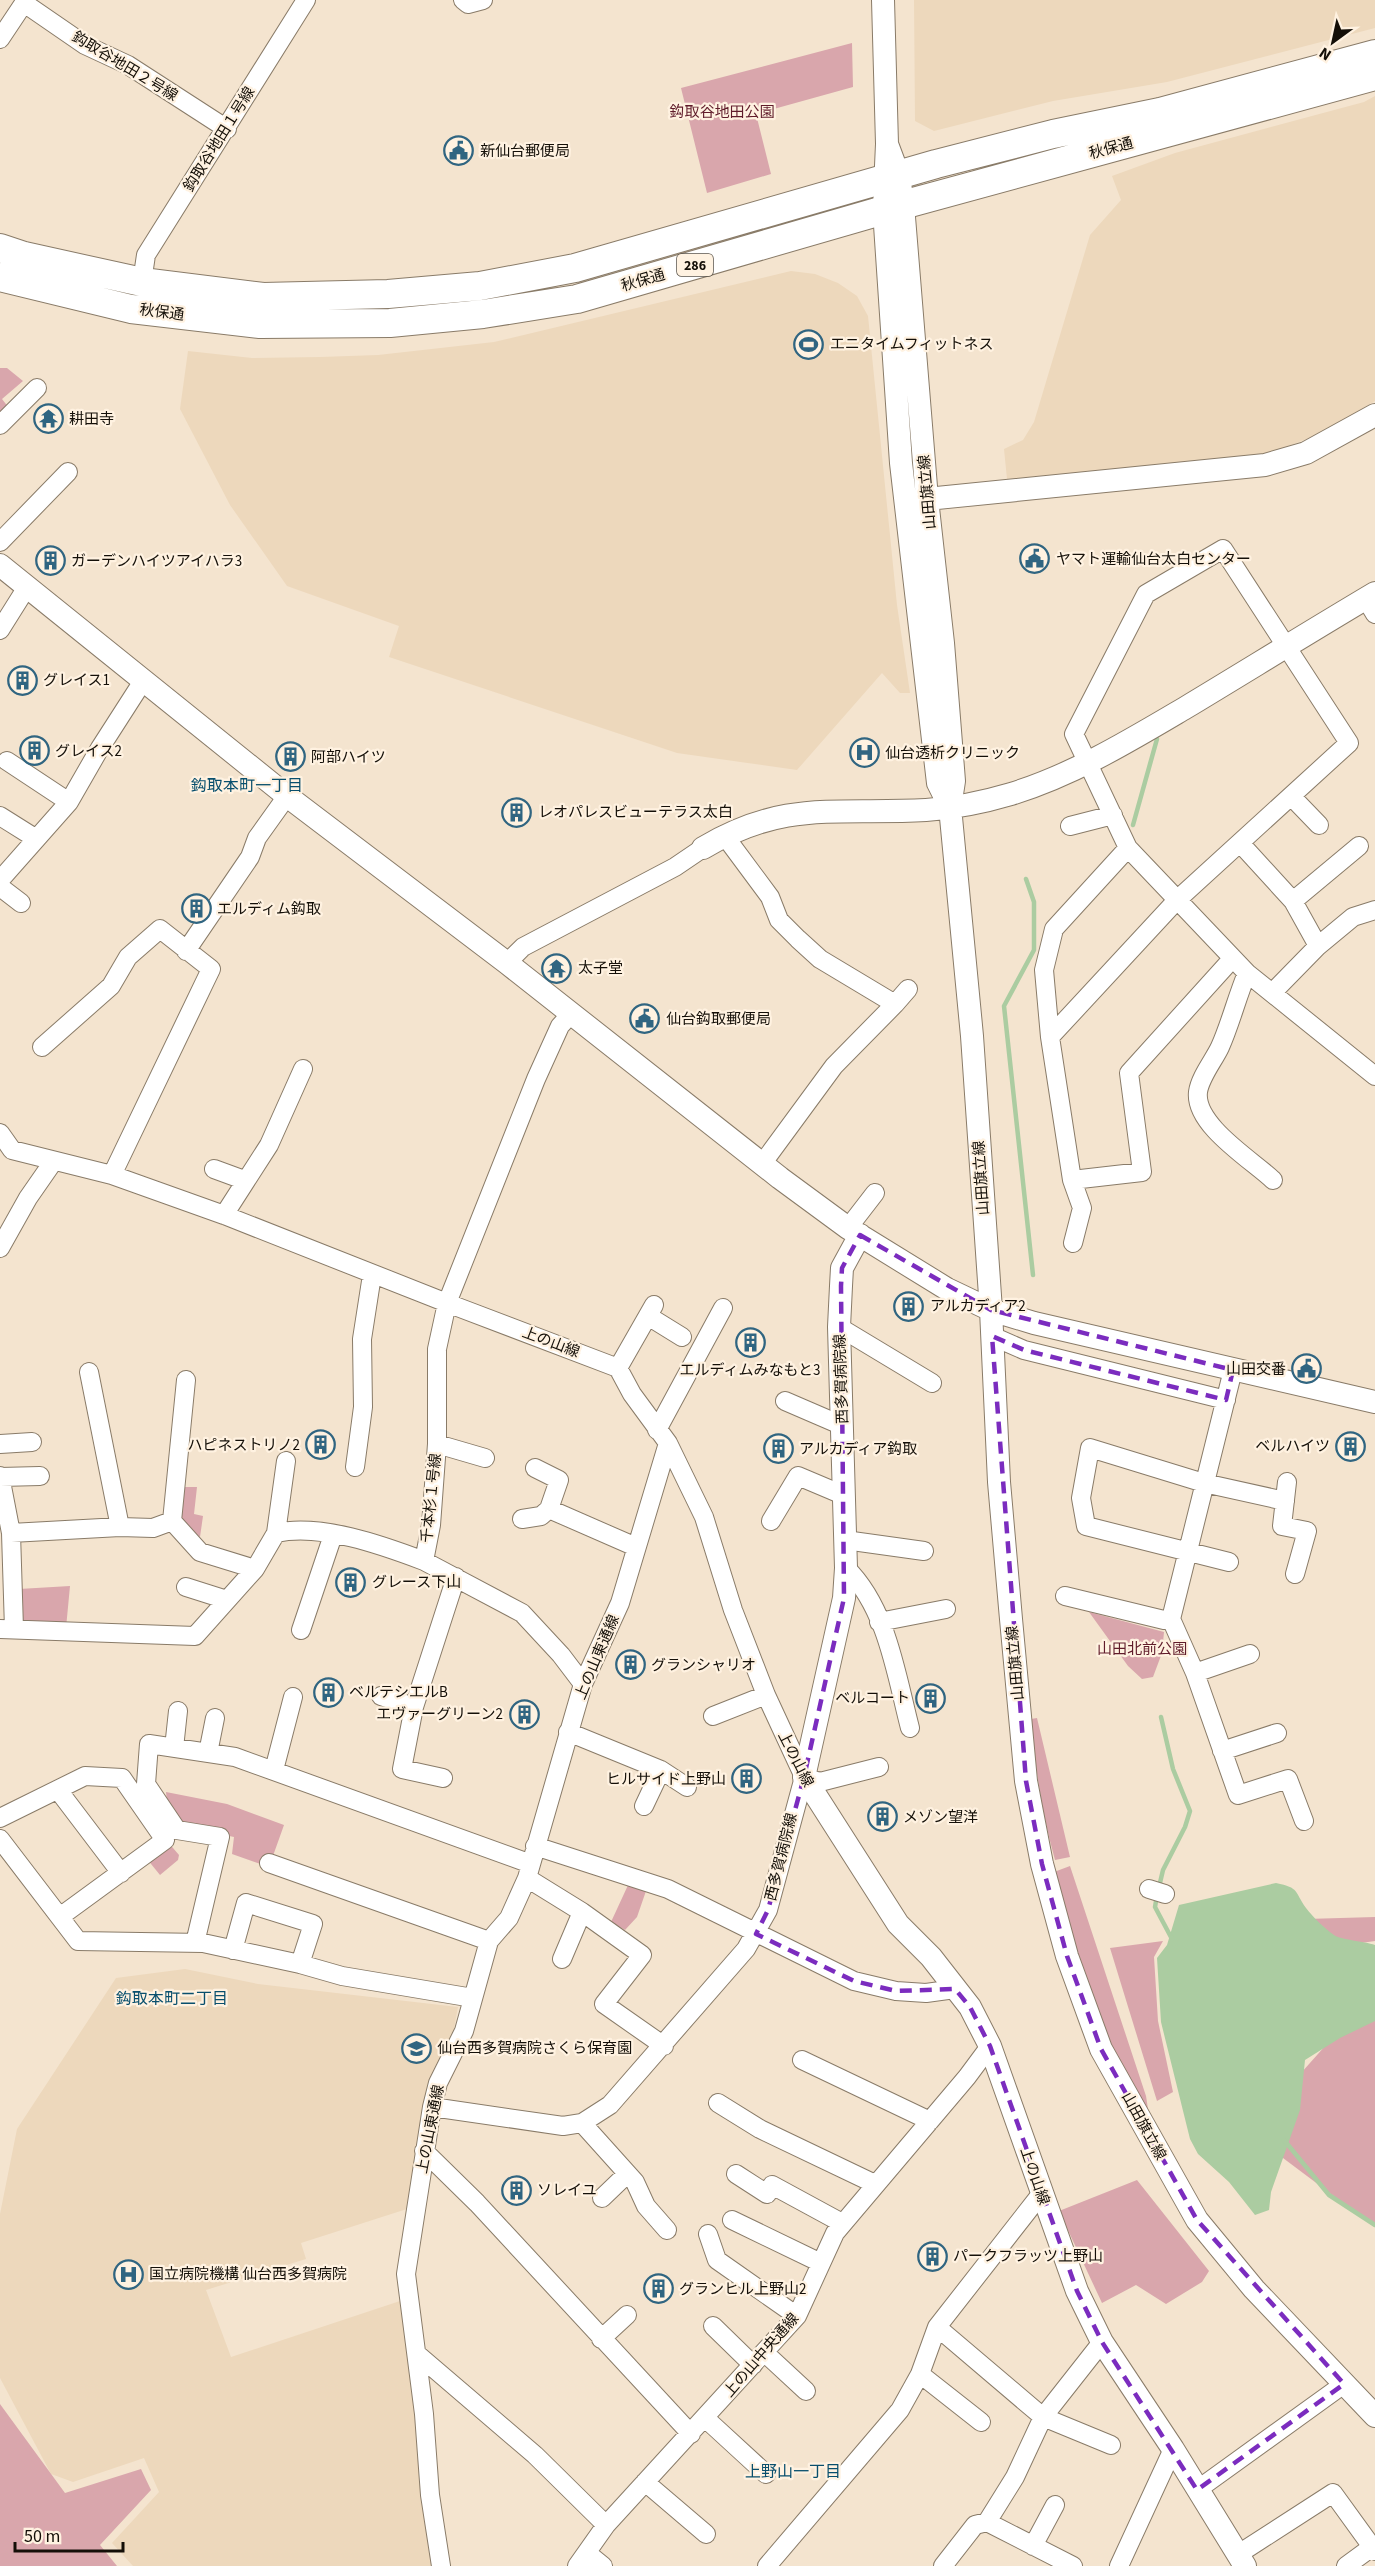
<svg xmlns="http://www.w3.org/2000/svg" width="1375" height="2566" viewBox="0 0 1375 2566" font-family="'Source Sans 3','Noto Sans JP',sans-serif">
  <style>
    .built { fill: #edd8bc }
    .green { fill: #d9a6ac }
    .water { fill: #abcca1 }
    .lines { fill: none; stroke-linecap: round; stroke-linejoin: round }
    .stream { stroke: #abcca1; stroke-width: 4.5 }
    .minor-casing { stroke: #897b68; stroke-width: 20 }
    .tertiary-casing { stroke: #897b68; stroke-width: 24 }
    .trunk-casing { stroke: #897b68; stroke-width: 30 }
    .minor { stroke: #fff; stroke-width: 18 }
    .tertiary { stroke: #fff; stroke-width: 22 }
    .trunk { stroke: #fff; stroke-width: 28 }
    .marked { fill: none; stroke: #7b2cbf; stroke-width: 4.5; stroke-dasharray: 12 8; stroke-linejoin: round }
    .labels { text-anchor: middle; stroke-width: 4.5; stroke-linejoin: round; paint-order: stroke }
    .shield { fill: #fff2e1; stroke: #5a5349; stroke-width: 1.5 }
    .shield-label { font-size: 14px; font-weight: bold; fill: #140f08 }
    .street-label { font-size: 15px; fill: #140f08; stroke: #fff2e1 }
    .park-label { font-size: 15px; fill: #601c2b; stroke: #fff2e1 }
    .poi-label { font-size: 15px; fill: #140f08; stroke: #fff2e1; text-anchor: start }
    .neighbourhood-label { font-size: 16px; fill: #094f6d; stroke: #fff2e1 }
  </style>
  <rect width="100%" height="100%" fill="#f4e4cf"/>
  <!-- built -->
  <path class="built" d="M914 0H1375V28L1167 82 1053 101 934 131 915 121Z
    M1375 96V401L1320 434 1275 451 1232 460 1007 479 1004 449 1023 440 1034 422 1090 235 1121 200 1112 176 1175 153 1364 102Z
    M791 271 815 274 838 283 857 296 868 316 897 605 910 693H900L882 673 797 770 677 753 389 657 399 626 287 586 230 505 180 409 188 351 252 358 320 357 378 355 494 342Z
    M185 1969 258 1984 458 2007 453 2034 434 2072 420 2123 410 2208 301 2243 306 2259 206 2290 231 2357 403 2300 421 2482 434 2566H133L112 2543 159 2492 144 2458 73 2482 51 2474 0 2378V2214L17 2129 116 1978Z"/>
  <!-- green -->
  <path class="green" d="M852 43 853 87 756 114 771 174 707 193 681 88Z
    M0 368H7L23 381 2 399 9 408 0 417Z
    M184 1487H197L194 1514 203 1516 200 1537 180 1520Z
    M70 1586 66 1628 20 1626 19 1589Z
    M1089 1612 1164 1632 1162 1653 1153 1677 1142 1679 1128 1666Z
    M1037 1718 1070 1857 1055 1860C1042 1813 1035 1768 1031 1719Z
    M166 1792 227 1804 284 1825 269 1867 232 1854 234 1837 181 1826 167 1802Z
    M167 1841 179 1855 178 1860 160 1875 147 1859Z
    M1070 1866 1146 2096 1148 2109 1144 2112 1099 2021 1062 1907 1054 1872Z
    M629 1883 646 1891 637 1917 625 1930 611 1922Z
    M1375 1917V1941L1319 1949 1306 1919Z
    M1163 1941 1154 1957 1158 2021 1173 2092 1157 2101 1110 1948Z
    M1375 1990V2227L1267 2146 1293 2082Z
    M1137 2180 1209 2271 1202 2282 1166 2304 1136 2285 1102 2303 1059 2211Z
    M0 2404 65 2493 141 2469 151 2490 100 2545 117 2566H0Z"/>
  <!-- water -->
  <path class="water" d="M1276 1883C1300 1888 1294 1891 1306 1908 1313 1917 1324 1928 1334 1935 1341 1940 1364 1941 1375 1945V2021L1340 2038 1305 2060 1300 2110 1271 2192 1269 2210 1255 2215 1229 2182 1198 2154 1190 2139 1161 2022 1157 1958 1167 1945 1179 1905Z"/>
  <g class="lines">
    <!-- stream -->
    <path class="stream" d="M1133 825 1157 739
      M1026 879 1034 902V950L1004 1006 1033 1275
      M1159 1887 1163 1870 1185 1827 1190 1811 1173 1769 1161 1717
      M1157 1895 1155 1907 1172 1939
      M1284 2140 1329 2195 1375 2225"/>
    <defs>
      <path id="minor" d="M463 0 468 4 483 0
        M24 3 85 45 128 65 227 129
        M0 39 26 0
        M142 282 146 255 306 0
        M0 425 37 388
        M0 542 68 472
        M1366 599 1375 614
        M0 630 27 587
        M7 761 69 802
        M1291 796 1319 825
        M0 816 35 838
        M1070 826 1113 815
        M724 835 770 897 779 920 798 939 820 959 895 1004 908 989
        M1240 843 1293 901 1318 946
        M0 880 69 802 100 748 143 681
        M0 887 21 903
        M1293 901 1359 846
        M186 951 250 857 257 838 287 796
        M507 963 523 947 675 867 703 848
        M1247 973C1237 997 1230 1025 1220 1047 1214 1060 1200 1077 1198 1092 1194 1125 1252 1160 1273 1180
        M1273 992 1318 946 1353 917 1375 910
        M571 1014 560 1026 536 1079 447 1303 618 1368 632 1394 668 1443 704 1517 733 1610 766 1695 804 1777
        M1050 1037 1177 900 1349 743 1223 549 1146 594 1074 734 1128 848 1247 973 1375 1076
        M42 1047 111 986 128 957 160 929 211 969 112 1175
        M0 1133 12 1150 112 1175 224 1215 447 1303 437 1349V1444L431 1525 424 1561 522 1613 561 1655 583 1684
        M762 1164 834 1066 895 1004
        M214 1169 244 1180
        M1072 1180 1142 1172 1129 1073 1232 959
        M224 1215 269 1145 303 1069
        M848 1228 875 1193
        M1073 1243 1082 1208 1072 1180 1050 1037 1044 970 1054 929 1128 848
        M0 1248 28 1198 53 1162
        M648 1316 682 1337
        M839 1327 932 1383
        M992 1336 1024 1350 1226 1400
        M618 1368 654 1305
        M1233 1370 1171 1619 1195 1673 1238 1795 1288 1779 1304 1821
        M89 1372 120 1527
        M186 1380 172 1521 200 1552 255 1569 276 1533C320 1523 382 1545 424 1561
        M785 1401 843 1426
        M657 1430 723 1308
        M0 1444 32 1442
        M437 1444 485 1458
        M355 1467 363 1407 362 1339 372 1275
        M535 1468 559 1480 549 1509 636 1547
        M0 1476 11 1533 14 1629
        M0 1477 40 1476
        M1287 1482 1282 1526 1307 1531 1295 1574
        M522 1519 541 1516 549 1509
        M771 1521 798 1476 843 1495
        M11 1533 120 1527 153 1528 172 1521
        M276 1533 286 1461
        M845 1540 924 1551
        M1229 1562 1086 1526 1081 1498 1090 1448 1204 1483 1285 1501
        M846 1568C887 1608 896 1674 910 1728
        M186 1587 227 1600
        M1065 1596 1164 1620 1171 1619
        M879 1622 946 1609
        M0 1629 195 1636 255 1569
        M301 1630 333 1535
        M1195 1673 1250 1654
        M381 1696 414 1707
        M713 1716 766 1695
        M568 1732 661 1770 687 1787
        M174 1748 178 1711
        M1222 1751 1277 1733
        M208 1753 215 1718
        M274 1770 293 1697
        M804 1777 820 1782 879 1767
        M443 1778 402 1769 414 1707 456 1577
        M58 1790 121 1873
        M644 1806 661 1770
        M0 1818 85 1776 122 1778 165 1840 61 1916
        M0 1839 78 1941 203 1943 300 1964 342 1976 473 1998
        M535 1846 668 1889 854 1981 896 1991 926 1993 955 1989
        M269 1863 489 1941
        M527 1878 582 1912 642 1955 604 2004 664 2046
        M1149 1889 1165 1894
        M195 1943 220 1837 177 1830 146 1784 149 1744 235 1757 531 1864
        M233 1950 246 1903 313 1924 300 1964
        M562 1959 582 1912
        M802 2060 930 2121
        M718 2103 760 2129 875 2184
        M432 2107 563 2126 582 2123 610 2105 746 1949 768 1910 804 1777
        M582 2123 635 2182 646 2206 667 2230
        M424 2151 477 2203 691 2434
        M736 2174 767 2194 772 2185 842 2223
        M602 2198 627 2174
        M732 2220 821 2263
        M708 2234 717 2260 797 2316
        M713 2326 753 2365
        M937 2327 1043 2417 1111 2445
        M601 2339 627 2315
        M765 2353 806 2391
        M417 2354 535 2455 606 2525
        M920 2374 981 2422
        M705 2418 766 2474
        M645 2482 706 2534
        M1197 2490 1344 2384
        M987 2522 1073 2566
        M1033 2546 1055 2505
        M587 2553 603 2566
        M1237 2555 1333 2493 1375 2551
        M441 2566 430 2495 424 2414 406 2274 432 2107 438 2083 464 2031 489 1941 509 1918 527 1878 583 1684 620 1603 668 1443
        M577 2566 606 2525 797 2316 835 2233 967 2077 990 2046
        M767 2566 900 2410 920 2374 937 2327 1041 2194
        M943 2566 975 2525 987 2522 1015 2477 1043 2417 1102 2342
        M1119 2566 1173 2449
        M1346 2566 1372 2547"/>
      <path id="tertiary" d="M883 0 887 144 884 210 901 463 938 783 950 807
        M887 144 899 176 903 205 927 499 943 643 954 781 950 807 972 1036 991 1310 999 1482 1011 1619 1026 1781 1042 1864 1067 1956 1101 2049 1197 2220 1254 2289 1375 2416
        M927 499 1265 465 1306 453 1375 415
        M0 565 287 796 507 963 780 1178 848 1228 947 1289 991 1310 1034 1323 1375 1402
        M703 848C785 799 838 815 926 810 955 808 984 802 1011 794 1073 775 1129 741 1185 708 1248 670 1311 631 1375 593
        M860 1235 842 1268 841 1286 839 1327 846 1568 844 1598 804 1777 898 1924 931 1957 970 2007 990 2046 1077 2291 1102 2342 1173 2449 1245 2566"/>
      <path id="trunk" d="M0 248 24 256 142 282 263 297 388 294 480 286 575 268 936 164 1053 134 1160 112 1375 54
        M0 277 131 309 260 324 390 323 483 314 577 299 884 210 1375 76"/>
    </defs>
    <!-- minor casing -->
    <use href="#minor" class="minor-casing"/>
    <!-- tertiary casing -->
    <use href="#tertiary" class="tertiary-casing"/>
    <!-- trunk casing -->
    <use href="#trunk" class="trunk-casing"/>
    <!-- minor -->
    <use href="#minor" class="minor"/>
    <!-- tertiary -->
    <use href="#tertiary" class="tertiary"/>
    <!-- trunk -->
    <use href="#trunk" class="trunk"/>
  </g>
  <!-- marked area -->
  <path class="marked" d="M860 1235 991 1310 1233 1370 1226 1400 1024 1350 992 1336 1026 1781 1042 1864 1067 1956 1101 2049 1197 2220 1344 2384 1197 2490 1102 2342 1077 2291 990 2046 970 2007 955 1989 896 1991 854 1981 756 1934 768 1910 804 1777 844 1598 841 1286 842 1268Z"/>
  <!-- icons -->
  <defs>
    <symbol id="civic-ring" viewBox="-11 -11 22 22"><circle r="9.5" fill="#fff2e1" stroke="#306581" stroke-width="1.5"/><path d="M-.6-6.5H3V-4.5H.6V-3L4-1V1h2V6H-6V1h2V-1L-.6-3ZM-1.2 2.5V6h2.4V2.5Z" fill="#306581"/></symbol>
    <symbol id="stadium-ring" viewBox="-11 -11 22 22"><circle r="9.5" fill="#fff2e1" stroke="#306581" stroke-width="1.5"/><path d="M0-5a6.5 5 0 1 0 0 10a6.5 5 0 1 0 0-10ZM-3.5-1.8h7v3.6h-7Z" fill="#306581"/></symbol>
    <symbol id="temple-ring" viewBox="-11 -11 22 22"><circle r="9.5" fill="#fff2e1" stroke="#306581" stroke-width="1.5"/><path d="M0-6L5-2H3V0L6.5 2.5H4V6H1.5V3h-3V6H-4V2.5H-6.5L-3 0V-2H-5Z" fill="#306581"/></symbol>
    <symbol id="building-ring" viewBox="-11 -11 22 22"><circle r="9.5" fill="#fff2e1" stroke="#306581" stroke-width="1.5"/><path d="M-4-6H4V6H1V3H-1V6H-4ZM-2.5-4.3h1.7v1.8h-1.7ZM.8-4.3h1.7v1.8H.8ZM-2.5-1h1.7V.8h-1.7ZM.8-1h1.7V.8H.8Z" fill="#306581"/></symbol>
    <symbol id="hospital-ring" viewBox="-11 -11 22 22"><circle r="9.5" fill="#fff2e1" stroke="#306581" stroke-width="1.5"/><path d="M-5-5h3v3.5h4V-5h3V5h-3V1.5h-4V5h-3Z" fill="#306581"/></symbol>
    <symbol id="school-ring" viewBox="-11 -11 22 22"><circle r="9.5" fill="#fff2e1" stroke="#306581" stroke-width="1.5"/><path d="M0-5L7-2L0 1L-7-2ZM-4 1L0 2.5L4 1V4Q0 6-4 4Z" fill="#306581"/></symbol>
  </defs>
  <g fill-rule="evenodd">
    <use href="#civic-ring" x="442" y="134" width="33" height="33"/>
    <use href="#stadium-ring" x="792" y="328" width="33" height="33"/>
    <use href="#temple-ring" x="32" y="402" width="33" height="33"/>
    <use href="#civic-ring" x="1018" y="542" width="33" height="33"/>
    <use href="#building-ring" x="34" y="544" width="33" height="33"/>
    <use href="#building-ring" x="6" y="664" width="33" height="33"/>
    <use href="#building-ring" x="18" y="734" width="33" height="33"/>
    <use href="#hospital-ring" x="848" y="736" width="33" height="33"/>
    <use href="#building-ring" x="274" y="740" width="33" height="33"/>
    <use href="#building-ring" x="500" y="796" width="33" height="33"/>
    <use href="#building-ring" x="180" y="892" width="33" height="33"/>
    <use href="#temple-ring" x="540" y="952" width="33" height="33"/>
    <use href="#civic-ring" x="628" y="1002" width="33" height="33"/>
    <use href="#building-ring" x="892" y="1290" width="33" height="33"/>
    <use href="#building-ring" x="734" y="1326" width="33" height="33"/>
    <use href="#civic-ring" x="1290" y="1352" width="33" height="33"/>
    <use href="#building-ring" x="304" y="1428" width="33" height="33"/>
    <use href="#building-ring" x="1334" y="1430" width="33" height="33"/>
    <use href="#building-ring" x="762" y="1432" width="33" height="33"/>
    <use href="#building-ring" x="334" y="1566" width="33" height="33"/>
    <use href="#building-ring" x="614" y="1648" width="33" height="33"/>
    <use href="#building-ring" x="312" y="1676" width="33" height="33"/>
    <use href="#building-ring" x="914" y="1682" width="33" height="33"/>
    <use href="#building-ring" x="508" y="1698" width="33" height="33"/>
    <use href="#building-ring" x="730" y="1762" width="33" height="33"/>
    <use href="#building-ring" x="866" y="1800" width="33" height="33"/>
    <use href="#school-ring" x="400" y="2032" width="33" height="33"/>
    <use href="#building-ring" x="500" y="2174" width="33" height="33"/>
    <use href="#building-ring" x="916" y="2240" width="33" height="33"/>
    <use href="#hospital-ring" x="112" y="2258" width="33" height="33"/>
    <use href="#building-ring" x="642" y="2272" width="33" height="33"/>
  </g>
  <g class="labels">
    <!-- shield labels -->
    <rect class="shield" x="677" y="254" width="36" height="22" rx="4.5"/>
    <g class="shield-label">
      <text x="695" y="270">286</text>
    </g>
    <!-- street labels -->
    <g class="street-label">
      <text transform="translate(125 66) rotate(31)" y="5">鈎取谷地田２号線</text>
      <text transform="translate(219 139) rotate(-58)" y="5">鈎取谷地田１号線</text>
      <text transform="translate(1111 148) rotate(-15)" y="5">秋保通</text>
      <text transform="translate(643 280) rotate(-16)" y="5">秋保通</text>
      <text transform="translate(162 312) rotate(7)" y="5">秋保通</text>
      <text transform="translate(927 492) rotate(-95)" y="5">山田旗立線</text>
      <text transform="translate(981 1178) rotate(-94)" y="5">山田旗立線</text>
      <text transform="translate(551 1342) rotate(21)" y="5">上の山線</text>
      <text transform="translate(841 1379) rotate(-92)" y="5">西多賀病院線</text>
      <text transform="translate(431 1498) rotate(-84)" y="5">千本杉１号線</text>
      <text transform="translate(597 1657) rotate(-67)" y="5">上の山東通線</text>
      <text transform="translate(1015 1663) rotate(-95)" y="5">山田旗立線</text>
      <text transform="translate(796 1759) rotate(63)" y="5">上の山線</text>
      <text transform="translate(781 1857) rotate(-76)" y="5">西多賀病院線</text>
      <text transform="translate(1144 2126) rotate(61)" y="5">山田旗立線</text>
      <text transform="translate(430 2129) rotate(-79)" y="5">上の山東通線</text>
      <text transform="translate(1035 2176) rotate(71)" y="5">上の山線</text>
      <text transform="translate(761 2355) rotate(-49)" y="5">上の山中央通線</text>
    </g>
    <!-- park labels -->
    <g class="park-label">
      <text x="722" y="117">鈎取谷地田公園</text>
      <text x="1142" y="1654">山田北前公園</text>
    </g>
    <!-- poi labels -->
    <g class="poi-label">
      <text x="480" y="156">新仙台郵便局</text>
      <text x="830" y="349">エニタイムフィットネス</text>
      <text x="69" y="424">耕田寺</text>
      <text x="1056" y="564">ヤマト運輸仙台太白センター</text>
      <text x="71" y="566">ガーデンハイツアイハラ3</text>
      <text x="43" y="685">グレイス1</text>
      <text x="55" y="756">グレイス2</text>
      <text x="885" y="758">仙台透析クリニック</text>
      <text x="311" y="762">阿部ハイツ</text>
      <text x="538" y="817">レオパレスビューテラス太白</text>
      <text x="217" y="914">エルディム鈎取</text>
      <text x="578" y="973">太子堂</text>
      <text x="666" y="1024">仙台鈎取郵便局</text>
      <text x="930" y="1311">アルカディア2</text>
      <text x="1286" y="1374" text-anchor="end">山田交番</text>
      <text x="750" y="1375" text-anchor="middle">エルディムみなもと3</text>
      <text x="300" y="1450" text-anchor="end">ハピネストリノ2</text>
      <text x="1330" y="1451" text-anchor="end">ベルハイツ</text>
      <text x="799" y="1454">アルカディア鈎取</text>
      <text x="372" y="1587">グレース下山</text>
      <text x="651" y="1670">グランシャリオ</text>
      <text x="349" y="1697">ベルテシエルB</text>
      <text x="910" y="1703" text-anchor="end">ベルコート</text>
      <text x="503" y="1719" text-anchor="end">エヴァーグリーン2</text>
      <text x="726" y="1784" text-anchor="end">ヒルサイド上野山</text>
      <text x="903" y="1822">メゾン望洋</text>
      <text x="437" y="2053">仙台西多賀病院さくら保育園</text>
      <text x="537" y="2195">ソレイユ</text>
      <text x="953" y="2261">パークフラッツ上野山</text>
      <text x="149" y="2279">国立病院機構 仙台西多賀病院</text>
      <text x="679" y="2294">グランヒル上野山2</text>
    </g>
    <!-- neighbourhood labels -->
    <g class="neighbourhood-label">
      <text x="247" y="791">鈎取本町一丁目</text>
      <text x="172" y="2004">鈎取本町二丁目</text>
      <text x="793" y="2477">上野山一丁目</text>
    </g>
  </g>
  <!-- north arrow -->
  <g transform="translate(1333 42) rotate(213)" stroke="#fff2e1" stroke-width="4.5" paint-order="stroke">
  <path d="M0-4.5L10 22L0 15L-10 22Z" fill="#140f08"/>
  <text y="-9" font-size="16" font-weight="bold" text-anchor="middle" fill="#140f08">N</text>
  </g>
  <!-- scale -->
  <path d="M15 2542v9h108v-9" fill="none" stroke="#140f08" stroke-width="3"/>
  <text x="24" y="2542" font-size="18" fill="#140f08" stroke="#fff2e1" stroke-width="4.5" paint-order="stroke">50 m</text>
</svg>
